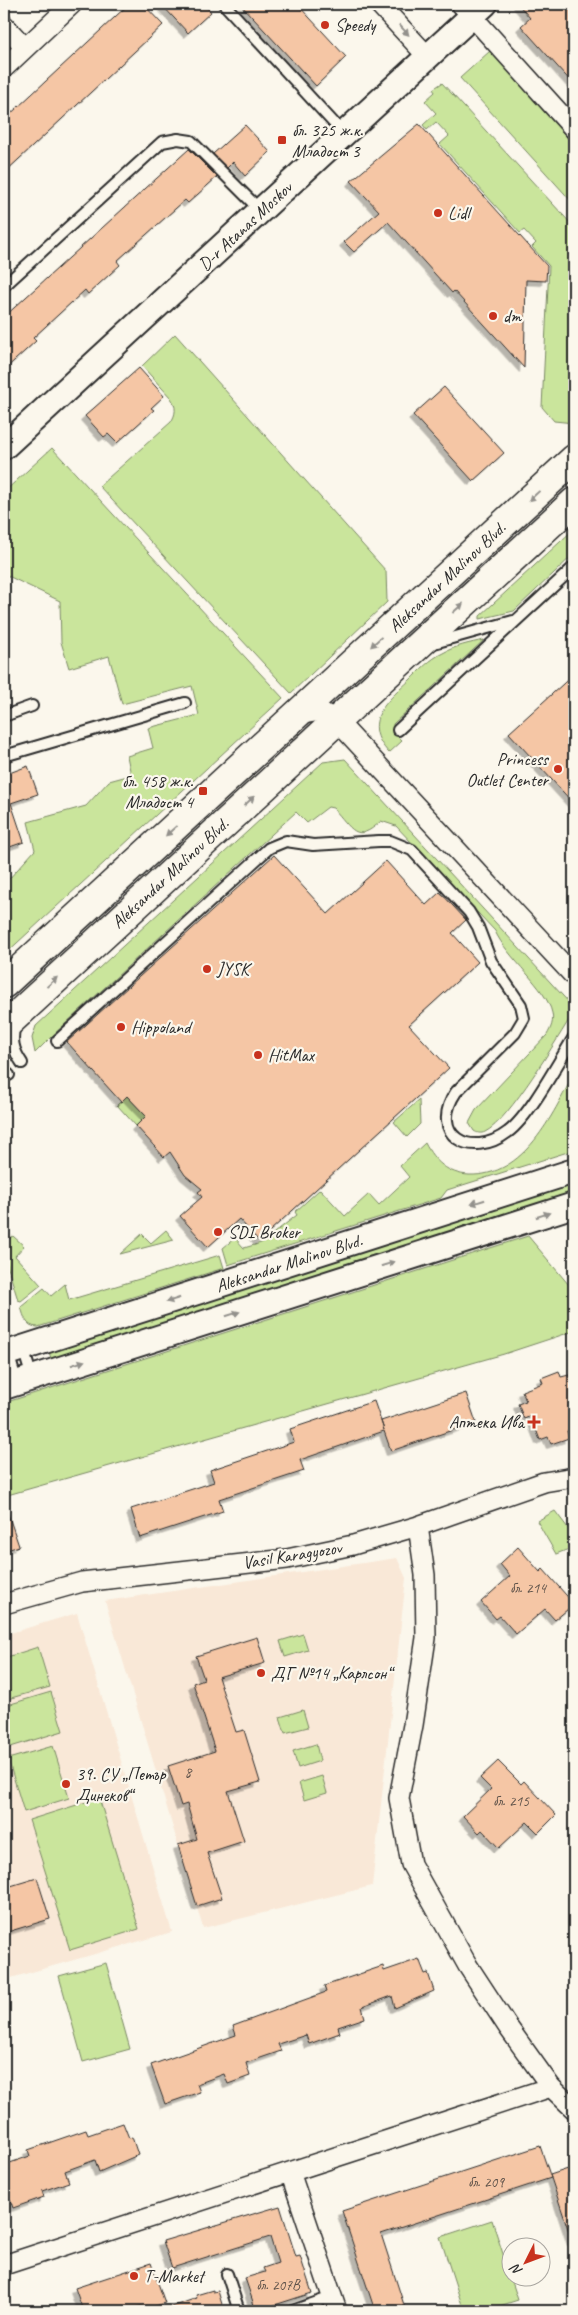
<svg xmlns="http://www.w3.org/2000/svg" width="578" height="2315" viewBox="0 0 578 2315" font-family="Caveat,sans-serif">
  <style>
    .built { fill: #f9e8d7 }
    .green { fill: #cae59c; stroke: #7a8864 }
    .building { fill: #f5c6a5; stroke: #2b2b2b; filter: url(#shadow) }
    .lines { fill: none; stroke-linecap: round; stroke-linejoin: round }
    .service-casing { stroke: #2b2b2b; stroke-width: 14 }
    .minor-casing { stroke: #2b2b2b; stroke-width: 22 }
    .tertiary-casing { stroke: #2b2b2b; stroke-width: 28 }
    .primary-casing { stroke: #2b2b2b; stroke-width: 31 }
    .service { stroke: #fbf7ec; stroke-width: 10 }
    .minor { stroke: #fbf7ec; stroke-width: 19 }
    .tertiary { stroke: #fbf7ec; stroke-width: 24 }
    .primary { stroke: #fbf7ec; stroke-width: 28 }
    .oneway { fill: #93918c }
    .poi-dot { fill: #c8321e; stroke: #fbf7ec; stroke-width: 2 }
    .labels { text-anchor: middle; stroke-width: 4.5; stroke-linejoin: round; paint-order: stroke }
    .number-label { font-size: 15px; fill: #5e524a }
    .poi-label { font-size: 18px; fill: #2b2b2b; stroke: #fbf7ec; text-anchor: start }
    .street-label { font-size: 18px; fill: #2b2b2b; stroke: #fbf7ec }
  </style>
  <defs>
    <filter id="shadow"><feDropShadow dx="-4.5" dy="4.5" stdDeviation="0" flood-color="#0004"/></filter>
  </defs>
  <rect width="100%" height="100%" fill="#fbf7ec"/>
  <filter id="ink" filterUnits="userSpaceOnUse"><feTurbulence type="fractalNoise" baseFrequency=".02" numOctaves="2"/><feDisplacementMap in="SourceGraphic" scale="10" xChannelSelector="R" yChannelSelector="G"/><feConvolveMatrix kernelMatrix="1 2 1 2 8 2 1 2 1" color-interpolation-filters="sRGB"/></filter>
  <g filter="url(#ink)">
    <!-- built -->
    <path class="built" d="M397 1558 406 1578 372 1886 203 1928 105 1601Z
      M77 1613 172 1932 4 1980V1635Z"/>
    <!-- green -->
    <path class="green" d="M490 51 574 145V204L460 78Z
      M442 83 574 227V423L554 421 542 407 549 266 532 247 536 243 524 230 520 233 440 144 449 136 436 122 427 130 423 125 436 113 425 101 435 92 433 89Z
      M175 334 386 571 387 602 291 693 99 486 171 422C176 414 177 407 171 398L142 366Z
      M52 448 283 698 4 955V881L8 880 35 850 28 822 86 806 109 781 131 775 127 756 153 748 148 728 199 715 192 686 122 704 109 656 69 668 61 642 60 601 4 574V492Z
      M574 529V554L514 611 480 619V616Z
      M484 640 393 724V732L402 741 389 753C360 722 387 701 410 680 420 670 430 659 443 653 455 646 470 643 484 640Z
      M345 759 574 1008V1012C558 1037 509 1121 485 1132 481 1134 477 1133 474 1131L469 1123 476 1110 547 1035C551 1028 554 1021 552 1013 547 988 507 958 495 931L396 826 381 821C356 845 352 828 333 808L328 807 307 823 296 812 53 1035 35 1053 32 1038 36 1026 323 762Z
      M574 1074V1150L447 1190 441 1198 228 1265 223 1248 235 1238 244 1248 261 1243 297 1215 295 1212 320 1189 345 1216 369 1194 379 1205 409 1177 400 1166 425 1143C434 1161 448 1174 469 1175 525 1177 552 1115 574 1074Z
      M127 1096 146 1116 136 1126 117 1105Z
      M419 1100 420 1124 407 1137 394 1122Z
      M574 1183V1194L52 1361 49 1352Z
      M166 1230 174 1240 120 1254 142 1234 151 1243Z
      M13 1236 24 1246 15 1256 41 1285 21 1301 18 1300 4 1255V1242Z
      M528 1236 574 1291V1331L504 1354 4 1496V1403Z
      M220 1255 224 1268 38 1327C26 1327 24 1317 21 1307L44 1288 51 1296 65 1284 69 1300Z
      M555 1511 574 1536V1547L556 1554 537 1521Z
      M303 1634 308 1650 285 1657 280 1641Z
      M38 1647 50 1687 4 1700V1658Z
      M51 1692 63 1731 4 1749V1706Z
      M303 1710 308 1727 285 1733 280 1717Z
      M316 1744 320 1761 298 1768 293 1751Z
      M53 1746 69 1798 24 1812 8 1759Z
      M322 1776 327 1793 304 1800 299 1783Z
      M99 1798 139 1929 70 1950 29 1820Z
      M106 1963 130 2049 83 2062 59 1976Z
      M492 2220 518 2300 484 2311H464L440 2237Z"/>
    <!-- building -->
    <path class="building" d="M129 4H143L163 25 4 173V120Z
      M161 4H204L211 12 188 33Z
      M240 4H297L346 57 316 86Z
      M518 4H574V85L521 26 530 18Z
      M419 124 547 266 546 281 526 280 524 368 454 291 452 293 388 222 354 252 344 242 379 211 351 181Z
      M245 125 270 152 245 176 233 162 227 168 213 154Z
      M189 149 217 177 188 203 185 200 117 261 120 265 88 294 85 290 33 338 36 341 4 370V317Z
      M139 368 164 396 151 408 154 410 117 443 108 434 104 437 85 416Z
      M444 387 504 453 473 481 413 415Z
      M574 674V804L509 733Z
      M28 766 38 794 11 803 24 842 4 849V775Z
      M274 855 328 914 386 861 426 905 440 892 466 920 452 933 478 962 409 1025 449 1068 259 1241 239 1219 208 1247 180 1216 202 1197 198 1192 202 1189 185 1175 170 1152 164 1157 136 1126 146 1116 127 1096 121 1102 67 1042Z
      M559 1371 561 1377 569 1375 574 1390V1428L567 1431 569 1438 551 1444 548 1437 540 1440 531 1416 524 1419 518 1404 526 1401 522 1391 543 1383 541 1378Z
      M466 1393 476 1422 391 1451 384 1431 300 1460 304 1471 219 1499 223 1511 140 1538 131 1509 214 1482 210 1470 294 1442 290 1429 374 1401 384 1430 381 1421Z
      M4 1508H6L19 1546 4 1551Z
      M518 1547 540 1572 543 1569 574 1604 555 1620 545 1609 516 1634 500 1616 496 1619 481 1602 510 1576 500 1564Z
      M257 1637 265 1663 218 1677 236 1732 244 1730 260 1782 228 1791 244 1841 207 1853 222 1898 197 1906 178 1845 197 1839 187 1804 181 1806 168 1766 215 1751 193 1683 204 1679 196 1656Z
      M498 1761 521 1784 524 1781 556 1815 538 1833 527 1822 499 1848 482 1830 479 1833 463 1816 491 1789 480 1778Z
      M37 1878 50 1919 4 1933V1888Z
      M419 1959 425 1974 428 1973 434 1991 395 2008 392 1996 362 2007 365 2018 338 2027 340 2033 309 2044 306 2035 278 2044 281 2051 246 2063 250 2076 228 2084 224 2074 197 2084 200 2092 165 2104 151 2065 236 2035 233 2026 326 1992 324 1986 383 1966 384 1971Z
      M123 2123 129 2138 132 2137 138 2155 99 2172 95 2160 65 2171 69 2182 42 2191 44 2197 13 2208 10 2199 4 2201V2165L30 2156 28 2150 86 2130 88 2135Z
      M540 2146 551 2178 381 2234 406 2311H375L342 2211Z
      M574 2167V2241H572L550 2175Z
      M280 2206 296 2257 300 2256 312 2293 256 2311 245 2278 265 2272 263 2268 278 2263 270 2237 172 2268 163 2241Z
      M151 2263 165 2303 143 2310 141 2306 125 2311H83L75 2288Z
      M213 2290V2292L218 2291 224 2311H165V2309L197 2298 196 2295Z"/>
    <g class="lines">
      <defs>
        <path id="service" d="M224 4 344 134
          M4 286 162 142 178 139 191 141 261 211
          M434 643 513 621
          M4 716 32 706
          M398 730 574 567
          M4 756 185 703
          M15 1025C11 1040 13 1050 22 1063
          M57 1041 269 848 286 841 313 845 379 841H390L412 850 469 912 478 927 491 961 521 1005 524 1018 515 1033 456 1092C428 1134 470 1161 508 1132 529 1117 559 1061 574 1037
          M4 1071 9 1075
          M23 1348 32 1378
          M8 1353 17 1383
          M227 2274 239 2311
          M292 2311 332 2297"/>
        <path id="minor" d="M379 4 428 57
          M461 4 574 129
          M4 25 25 48
          M4 68 72 4
          M298 715 320 711 336 720 574 976
          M418 1526 425 1575 426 1638 413 1725 399 1798 411 1864 468 1966 508 2027 551 2087 574 2109
          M4 1604 82 1582 287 1559 353 1545 418 1526 544 1482 574 1477
          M290 2172 337 2311
          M4 2265 551 2087"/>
        <path id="tertiary" d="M4 447 485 4
          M4 1354 574 1171
          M4 1387 574 1205"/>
        <path id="primary" d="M4 984 574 459
          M4 1027 574 502"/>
      </defs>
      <!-- service casing -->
      <use href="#service" class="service-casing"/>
      <!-- minor casing -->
      <use href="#minor" class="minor-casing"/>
      <!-- tertiary casing -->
      <use href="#tertiary" class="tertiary-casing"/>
      <!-- primary casing -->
      <use href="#primary" class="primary-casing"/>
      <!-- service -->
      <use href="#service" class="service"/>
      <!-- minor -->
      <use href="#minor" class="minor"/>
      <!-- tertiary -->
      <use href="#tertiary" class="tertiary"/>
      <!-- primary -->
      <use href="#primary" class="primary"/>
    </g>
    <!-- one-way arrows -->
    <defs><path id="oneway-solid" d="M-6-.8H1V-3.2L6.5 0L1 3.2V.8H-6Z" transform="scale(1.25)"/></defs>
    <g class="oneway">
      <use href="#oneway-solid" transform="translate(404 30) rotate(47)"/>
      <use href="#oneway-solid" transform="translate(534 496) rotate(137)"/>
      <use href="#oneway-solid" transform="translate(458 608) rotate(-42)"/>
      <use href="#oneway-solid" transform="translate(376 642) rotate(137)"/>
      <use href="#oneway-solid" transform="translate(249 801) rotate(-43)"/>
      <use href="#oneway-solid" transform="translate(171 831) rotate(138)"/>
      <use href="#oneway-solid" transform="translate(52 982) rotate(-43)"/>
      <use href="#oneway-solid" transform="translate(478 1202) rotate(162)"/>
      <use href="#oneway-solid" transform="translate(543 1215) rotate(-18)"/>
      <use href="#oneway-solid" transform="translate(388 1264) rotate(-18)"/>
      <use href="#oneway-solid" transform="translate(173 1300) rotate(162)"/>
      <use href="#oneway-solid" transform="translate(233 1314) rotate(-18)"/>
      <use href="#oneway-solid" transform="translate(78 1363) rotate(-18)"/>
    </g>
  </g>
  <!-- markers -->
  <g class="poi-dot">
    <circle cx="325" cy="25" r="5"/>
    <rect x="277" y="135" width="10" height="10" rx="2.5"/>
    <circle cx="438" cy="213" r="5"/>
    <circle cx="493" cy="316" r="5"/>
    <circle cx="558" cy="769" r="5"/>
    <rect x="198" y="786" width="10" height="10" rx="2.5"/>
    <circle cx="207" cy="969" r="5"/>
    <circle cx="121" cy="1027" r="5"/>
    <circle cx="258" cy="1055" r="5"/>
    <circle cx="218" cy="1232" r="5"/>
    <path d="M531.5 1414.5h5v5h5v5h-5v5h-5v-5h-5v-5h5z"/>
    <circle cx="261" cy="1673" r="5"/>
    <circle cx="66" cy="1784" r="5"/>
    <circle cx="134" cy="2276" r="5"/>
  </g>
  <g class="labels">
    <!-- number labels -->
    <g class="number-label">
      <text x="528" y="1593">бл. 214</text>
      <text x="188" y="1777">8</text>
      <text x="511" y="1806">бл. 215</text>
      <text x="486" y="2187">бл. 209</text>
      <text x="278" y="2290">бл. 207В</text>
    </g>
    <!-- poi labels -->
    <g class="poi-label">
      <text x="335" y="31">Speedy</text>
      <text x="292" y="136">бл. 325 ж.к.<tspan x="292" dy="21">Младост 3</tspan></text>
      <text x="448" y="219">Lidl</text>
      <text x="503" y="322">dm</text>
      <text x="548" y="765" text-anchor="end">Princess<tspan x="548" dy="21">Outlet Center</tspan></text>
      <text x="193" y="787" text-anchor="end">бл. 458 ж.к.<tspan x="193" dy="21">Младост 4</tspan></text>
      <text x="217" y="975">JYSK</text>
      <text x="131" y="1033">Hippoland</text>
      <text x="268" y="1061">HitMax</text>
      <text x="228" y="1238">SDI Broker</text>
      <text x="524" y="1428" text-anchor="end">Аптека Ива</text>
      <text x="271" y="1679">ДГ №14 „Карлсон“</text>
      <text x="76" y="1780">39. СУ „Петър<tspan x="76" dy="21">Динеков“</tspan></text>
      <text x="144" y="2282">T-Market</text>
    </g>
    <!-- street labels -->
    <g class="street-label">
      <text transform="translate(245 226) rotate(-43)" y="6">D-r Atanas Moskov</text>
      <text transform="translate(447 577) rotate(-43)" y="6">Aleksandar Malinov Blvd.</text>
      <text transform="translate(170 873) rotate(-43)" y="6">Aleksandar Malinov Blvd.</text>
      <text transform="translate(289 1263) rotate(-18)" y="6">Aleksandar Malinov Blvd.</text>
      <text transform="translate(292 1555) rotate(-9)" y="6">Vasil Karagyozov</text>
    </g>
  </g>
  <!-- margin -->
  <rect width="578" height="2315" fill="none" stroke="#fbf7ec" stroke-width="20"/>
  <rect x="10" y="10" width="558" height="2295" fill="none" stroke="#2b2b2b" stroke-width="2" filter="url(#ink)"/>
  <!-- north arrow -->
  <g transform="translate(526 2262) rotate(228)"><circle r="24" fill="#fbf7ec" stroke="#a8a59f"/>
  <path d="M0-4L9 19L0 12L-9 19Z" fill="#c8321e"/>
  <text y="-8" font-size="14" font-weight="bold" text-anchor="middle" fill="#2b2b2b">N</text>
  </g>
</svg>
